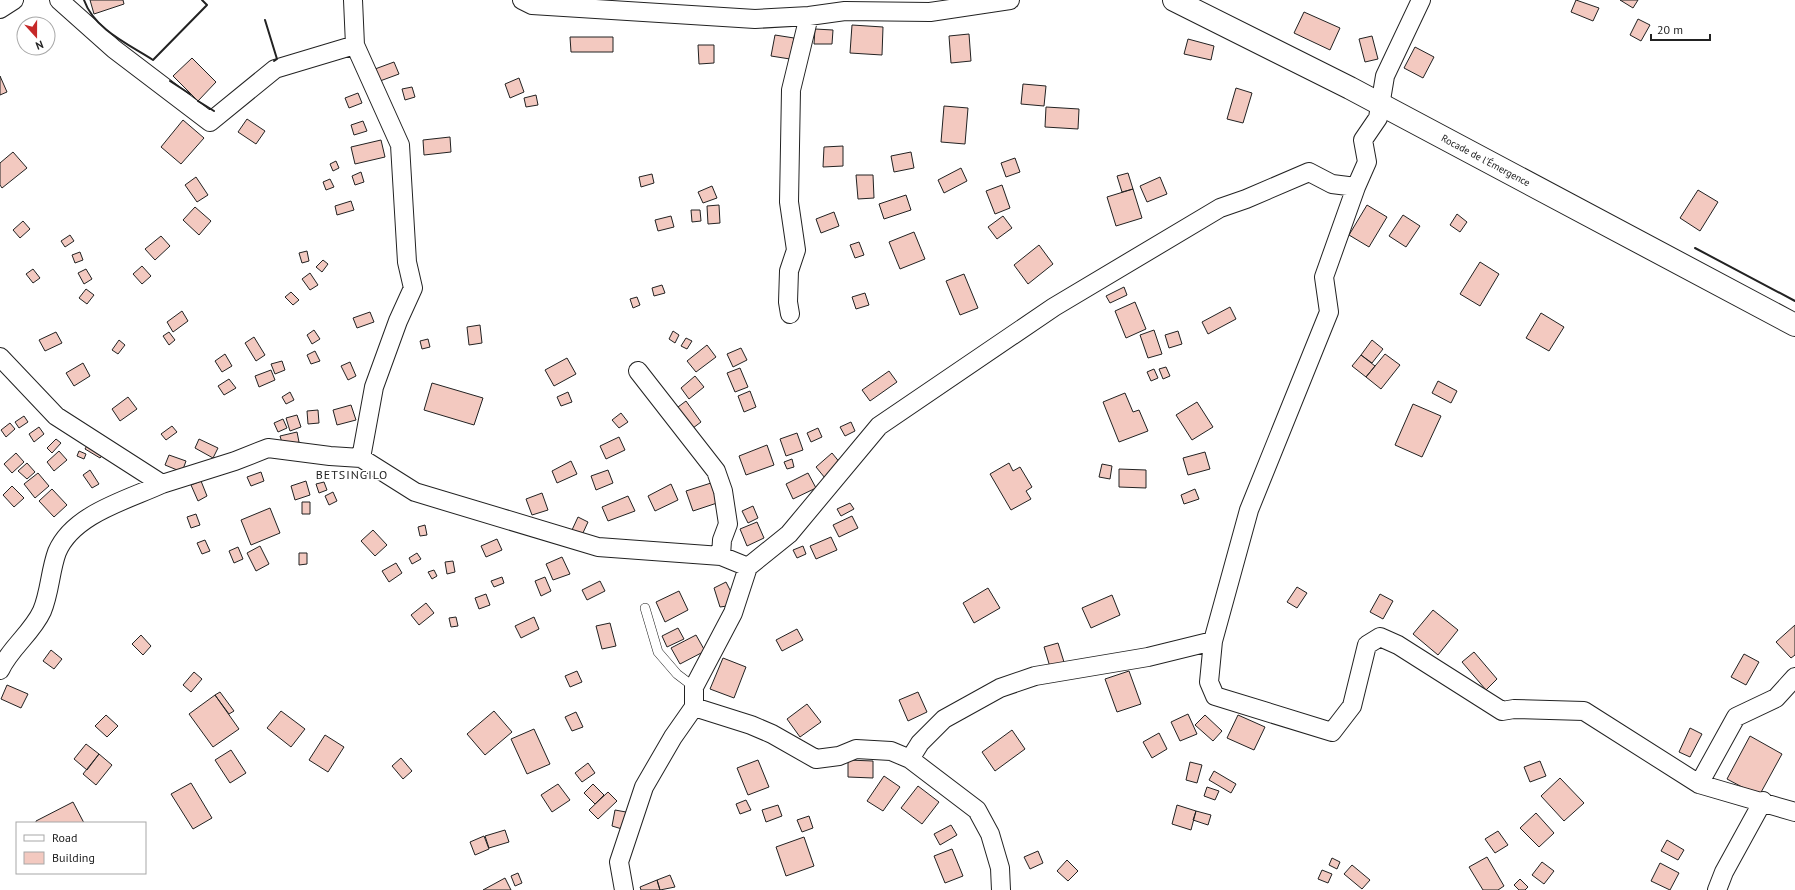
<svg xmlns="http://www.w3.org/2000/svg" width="1795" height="890" viewBox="0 0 1795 890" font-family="'PT Sans',sans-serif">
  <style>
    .building { fill: #f3c9c0; stroke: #222 }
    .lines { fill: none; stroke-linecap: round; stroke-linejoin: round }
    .lane-casing { stroke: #222; stroke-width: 10 }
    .street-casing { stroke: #222; stroke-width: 20 }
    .secondary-casing { stroke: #222; stroke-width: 24 }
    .lane { stroke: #fff; stroke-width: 9 }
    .street { stroke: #fff; stroke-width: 18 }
    .secondary { stroke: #fff; stroke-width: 22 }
    .wall { stroke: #222; stroke-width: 2 }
    .labels { text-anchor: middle; stroke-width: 3; stroke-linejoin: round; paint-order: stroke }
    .street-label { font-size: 10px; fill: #222; stroke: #fff }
    .quarter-label { font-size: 12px; letter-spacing: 1px; fill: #222; stroke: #fff }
  </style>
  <rect width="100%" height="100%" fill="#fff"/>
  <!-- building -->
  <path class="building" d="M90 0H123L124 4 94 14Z
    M1576 0 1599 8 1593 21 1571 12Z
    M1620 0H1638L1633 8Z
    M1304 12 1340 28 1330 50 1294 33Z
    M1638 19 1650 25 1641 41 1630 35Z
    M852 25 883 27 882 55 850 53Z
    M815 29 833 30 832 44H814Z
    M969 34 971 61 951 63 949 36Z
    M775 35 794 38 790 59 771 56Z
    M1372 36 1378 59 1365 62 1359 39Z
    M570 37H613V52H571Z
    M1188 39 1214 46 1211 60 1184 54Z
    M698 45H714V63L699 64Z
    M1415 47 1434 57 1423 78 1404 68Z
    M192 58 216 82 198 101 173 76Z
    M394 62 399 74 380 81 375 69Z
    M0 76 7 92 0 95Z
    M519 78 524 92 510 98 505 84Z
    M1023 84 1046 86 1044 106 1021 104Z
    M412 87 415 97 405 100 402 89Z
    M1236 88 1252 93 1243 123 1227 119Z
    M358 93 362 103 349 108 345 98Z
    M536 95 538 105 526 107 524 98Z
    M944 106 968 108 965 144 941 142Z
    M1046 107 1079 109 1078 129 1045 127Z
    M247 119 265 131 256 144 238 132Z
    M183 120 204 138 181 164 161 147Z
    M363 121 367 131 354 135 351 125Z
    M450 137 451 152 424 155 423 140Z
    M381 140 385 157 355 164 351 147Z
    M843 146V166L823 167 824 147Z
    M13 152 27 168 2 188 0 185V163Z
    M911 152 914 168 894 172 891 156Z
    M1015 158 1020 172 1006 177 1001 163Z
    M336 161 339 168 333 171 330 164Z
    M961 168 967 181 944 193 938 180Z
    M361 172 364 182 355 185 352 176Z
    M1128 173 1133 189 1122 192 1117 176Z
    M652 174 654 183 641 187 639 177Z
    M856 175H873L874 198 858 199Z
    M196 177 208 195 197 202 185 185Z
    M1160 177 1167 194 1147 202 1140 186Z
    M330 179 334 187 326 190 323 182Z
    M1002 185 1010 208 995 214 986 191Z
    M712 186 717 198 703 203 698 192Z
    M1133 189 1142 218 1116 226 1107 197Z
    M1698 190 1718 202 1700 231 1680 218Z
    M906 195 911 210 884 219 879 204Z
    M351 201 354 210 337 215 335 206Z
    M719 205 720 223 708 224 707 206Z
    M1367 205 1387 217 1369 247 1349 235Z
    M195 207 211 221 199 235 183 220Z
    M691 210H700L701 221 692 222Z
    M834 212 839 226 821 233 816 219Z
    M1457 214 1467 222 1460 232 1450 225Z
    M1403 215 1420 226 1406 247 1389 236Z
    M671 216 674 227 658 231 655 220Z
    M1003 216 1012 228 997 239 988 227Z
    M23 221 30 229 20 238 13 230Z
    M914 232 925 259 900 269 889 242Z
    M70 235 74 241 65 247 61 241Z
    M161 236 170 246 155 260 145 249Z
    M859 242 864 255 855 258 850 245Z
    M1039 245 1053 264 1028 284 1014 265Z
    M307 251 309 261 302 263 299 253Z
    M80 252 83 260 75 263 72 255Z
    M323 260 328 264 322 272 316 267Z
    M1480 262 1499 274 1480 306 1460 294Z
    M142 266 151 276 142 284 133 274Z
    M33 269 40 278 33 283 26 274Z
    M86 269 92 279 84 284 78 273Z
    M310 273 318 285 310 290 302 279Z
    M964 274 978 308 960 315 946 281Z
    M662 285 665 293 654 296 652 288Z
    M1124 287 1127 295 1110 303 1106 296Z
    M86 289 94 295 87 304 79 298Z
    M291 292 299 300 293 305 285 297Z
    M865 293 869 305 856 309 852 297Z
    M637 297 640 305 633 308 630 299Z
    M1135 302 1146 329 1126 338 1115 311Z
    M1230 307 1236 319 1208 334 1202 322Z
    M182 311 188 321 173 332 167 322Z
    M370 312 374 322 357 328 353 318Z
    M1541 313 1564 327 1549 351 1526 338Z
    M480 325 482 343 469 345 467 327Z
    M314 330 320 339 312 344 307 335Z
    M1154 330 1162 354 1148 358 1140 335Z
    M673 331 679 335 675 343 669 339Z
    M1178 331 1182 344 1169 348 1165 335Z
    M56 332 62 343 45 351 39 340Z
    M169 332 175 340 169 345 163 336Z
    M254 337 265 355 256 361 245 343Z
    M686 338 692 341 687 349 681 346Z
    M428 339 430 347 422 349 420 341Z
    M119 340 125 345 118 354 112 350Z
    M1372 340 1383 349 1372 363 1361 355Z
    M707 345 716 357 696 372 687 361Z
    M741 348 747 360 733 367 727 354Z
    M315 351 320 361 311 364 307 355Z
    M225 354 232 366 222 372 215 361Z
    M1385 354 1400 365 1381 389 1366 377Z
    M1361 355 1375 366 1366 377 1352 366Z
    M567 358 576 374 554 386 545 370Z
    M282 361 285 370 275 374 271 364Z
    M350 362 356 376 348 380 341 366Z
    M83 363 90 376 74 386 66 373Z
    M1166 367 1170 376 1163 379 1159 369Z
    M740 368 748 387 735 392 727 373Z
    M1154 369 1158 378 1151 381 1147 372Z
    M271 370 275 380 259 387 255 376Z
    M889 371 897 382 870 401 862 390Z
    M695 376 704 387 689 399 681 388Z
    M229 379 236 388 224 395 218 386Z
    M1438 381 1457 391 1451 403 1432 393Z
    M432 383 483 398 474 425 424 410Z
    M750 391 756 407 744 412 738 396Z
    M290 392 294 400 286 404 282 397Z
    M568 392 572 402 561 406 557 397Z
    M1125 393 1133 412 1139 410 1148 431 1119 442 1103 402Z
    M128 397 137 409 120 421 112 409Z
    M686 401 701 422 689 431 674 410Z
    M1197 402 1213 427 1192 440 1176 415Z
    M1413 404 1441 416 1422 457 1395 445Z
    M351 405 356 420 337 425 333 410Z
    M318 410 319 423 308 424 307 411Z
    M621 413 628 422 619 428 612 420Z
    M297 415 301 427 290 431 286 418Z
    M24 416 28 422 19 428 15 422Z
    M283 419 287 428 278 432 274 423Z
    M851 422 855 431 845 436 840 427Z
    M10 423 15 429 6 437 1 430Z
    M172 426 177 432 166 440 161 434Z
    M39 427 44 434 34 442 29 434Z
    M818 428 822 437 811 442 807 433Z
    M297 432 299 442 283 446 280 436Z
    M797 433 803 450 786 456 780 439Z
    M619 437 625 450 606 459 600 446Z
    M56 439 61 443 52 453 47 448Z
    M199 439 218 448 213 458 195 448Z
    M89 442 105 452 100 458 85 449Z
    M767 445 774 465 746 475 739 456Z
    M59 451 67 460 54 471 47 462Z
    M79 451 86 454 84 459 77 456Z
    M1205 452 1210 469 1188 475 1183 458Z
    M16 453 24 462 12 473 4 464Z
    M832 453 841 464 825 478 816 467Z
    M169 455 186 461 182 472 165 465Z
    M792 459 794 467 787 469 784 462Z
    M571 461 577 474 557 483 552 471Z
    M27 463 35 472 27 479 18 471Z
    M1009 463 1013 471 1020 467 1032 487 1026 491 1031 499 1011 510 990 474Z
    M1102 464 1112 466 1110 479 1099 477Z
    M1119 469 1146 470V488L1119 487Z
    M90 470 99 484 92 488 83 475Z
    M608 470 613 483 596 490 591 476Z
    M261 472 264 481 251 486 247 477Z
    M38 473 49 486 35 498 24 484Z
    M808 473 816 488 793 499 786 484Z
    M201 481 207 496 198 501 191 485Z
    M306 481 310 495 295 500 291 486Z
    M324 482 327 490 319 493 316 484Z
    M711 483 717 503 693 511 686 491Z
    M671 484 678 500 655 511 648 496Z
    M12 486 24 498 14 507 3 495Z
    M52 489 67 505 54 517 39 501Z
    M1195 489 1199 499 1184 504 1181 495Z
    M333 492 337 501 329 505 325 496Z
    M542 493 548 510 532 515 526 499Z
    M628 496 635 511 608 521 602 507Z
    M302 502H310V514H302Z
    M850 503 854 509 841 516 837 509Z
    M753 506 758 518 748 523 742 511Z
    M270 508 280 533 251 545 241 520Z
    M196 514 200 525 191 528 187 517Z
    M852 516 858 528 839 537 833 525Z
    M578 517 588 522 582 535 572 530Z
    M757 522 764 538 747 546 740 529Z
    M425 525 427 535 420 536 418 527Z
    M373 530 387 545 375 556 361 541Z
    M831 537 837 550 816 559 810 546Z
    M497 539 502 550 486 557 481 546Z
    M205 540 210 551 202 554 197 543Z
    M260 546 269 564 256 571 247 553Z
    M803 546 806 554 797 558 793 550Z
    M238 547 243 559 234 563 229 551Z
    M299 553H307V564L299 565Z
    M417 553 421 559 412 564 409 558Z
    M562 557 570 574 553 580 546 564Z
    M453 561 455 572 447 574 445 562Z
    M396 563 402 573 389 582 382 571Z
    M434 570 437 576 432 579 428 572Z
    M502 577 504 583 494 587 491 581Z
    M545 577 551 591 541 596 535 581Z
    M600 581 605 591 587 600 582 590Z
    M726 582 733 596 727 606 720 607 714 588Z
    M1297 587 1307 593 1297 608 1287 602Z
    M988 588 1000 608 974 623 963 603Z
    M679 591 688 610 665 622 656 602Z
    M486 594 490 605 479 609 475 598Z
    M1380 594 1393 601 1383 619 1370 612Z
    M1112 595 1120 615 1091 628 1082 608Z
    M426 603 434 613 419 625 411 615Z
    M1433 610 1458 630 1438 655 1413 634Z
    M456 617 458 626 451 627 449 618Z
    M534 617 539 629 521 638 515 626Z
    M610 623 616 646 602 649 596 626Z
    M1795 625V655L1791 658 1776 642Z
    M678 628 684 639 667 647 662 636Z
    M797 629 803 640 782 651 776 640Z
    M141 635 151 646 143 655 132 644Z
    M696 635 705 651 680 664 671 648Z
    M1058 643 1064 662 1050 667 1044 647Z
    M51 650 62 659 54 669 43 661Z
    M1474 652 1497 679 1486 690 1462 662Z
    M1744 654 1759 662 1746 685 1731 677Z
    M723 658 746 667 734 698 710 689Z
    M577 671 582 682 570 687 565 676Z
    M1129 671 1141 704 1117 712 1105 679Z
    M194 672 202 679 191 692 183 685Z
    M7 685 28 694 21 708 1 699Z
    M220 692 234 711 229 714 215 695Z
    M918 692 927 712 908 721 899 700Z
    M215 695 239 729 213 747 189 714Z
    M807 704 821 722 800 737 787 719Z
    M281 711 305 729 291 747 267 728Z
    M494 711 512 732 485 755 467 734Z
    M576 712 583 727 572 731 565 717Z
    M1188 714 1197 734 1180 741 1171 722Z
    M106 715 118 726 107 737 95 726Z
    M1205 715 1222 731 1213 741 1195 725Z
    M1238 715 1265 727 1254 750 1227 738Z
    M1690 728 1702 734 1690 757 1679 752Z
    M534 729 550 764 527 774 511 739Z
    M1012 730 1025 749 995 771 982 752Z
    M1159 733 1167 749 1152 758 1143 742Z
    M325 735 344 747 328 772 309 760Z
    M1750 736 1782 754 1759 796 1727 779Z
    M86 744 99 754 87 770 74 759Z
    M231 750 246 773 230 783 215 760Z
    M99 754 112 765 96 785 83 774Z
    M401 758 412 771 403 779 392 766Z
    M758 760 769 787 748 795 737 768Z
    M848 760 873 761V778L848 777Z
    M1540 761 1546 776 1530 782 1524 767Z
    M1190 762 1202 765 1197 783 1186 780Z
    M588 763 595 773 582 782 575 773Z
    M1214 771 1236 784 1231 793 1209 780Z
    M884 776 900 787 883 811 867 801Z
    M1560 778 1584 803 1564 821 1541 796Z
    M191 783 212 818 193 829 171 794Z
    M558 784 570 800 552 812 541 795Z
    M593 784 604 795 595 804 584 793Z
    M918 786 939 802 922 824 901 808Z
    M1207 787 1219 791 1215 800 1204 796Z
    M608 792 617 801 598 819 589 810Z
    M746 800 751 810 740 814 736 804Z
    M73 802 84 823H36V821Z
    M778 805 782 816 766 822 762 810Z
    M1177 805 1196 811 1191 830 1172 824Z
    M615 810 626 812 622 829 612 826Z
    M1196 811 1211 815 1208 825 1193 820Z
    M1536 813 1554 833 1539 847 1520 828Z
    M809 816 813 828 802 832 797 820Z
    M951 825 957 835 940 845 934 834Z
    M505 830 509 842 489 848 485 836Z
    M1498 831 1508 845 1495 853 1485 839Z
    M484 836 489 849 475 855 470 842Z
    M804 837 814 866 786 876 776 847Z
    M1667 840 1684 850 1678 860 1661 851Z
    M952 849 963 876 945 883 934 856Z
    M1038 851 1043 863 1030 869 1024 857Z
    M1487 857 1504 886 1498 890H1483L1469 867Z
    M1332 858 1340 862 1337 869 1329 865Z
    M1067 860 1078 871 1068 881 1057 871Z
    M1542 862 1554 871 1544 884 1532 875Z
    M1660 863 1679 873 1670 890 1651 881Z
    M1352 865 1370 880 1362 889 1344 874Z
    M1322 870 1332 874 1328 883 1318 879Z
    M518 873 522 883 515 886 511 876Z
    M670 875 675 887 660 890 657 880Z
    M505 878 511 890H483Z
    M1520 879 1528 887 1525 890H1519L1514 885Z
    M657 880 660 890H641L640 887Z"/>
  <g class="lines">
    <defs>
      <path id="lane" d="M645 608 658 652 677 674 694 687"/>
      <path id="street" d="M59 0 114 49 210 122 275 69 355 45
        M353 0 355 45 400 145 407 262 413 288 398 321 374 387 361 458
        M522 0 532 5 755 19 809 16 845 11 930 12 1010 0
        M1421 0 1385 76 1378 118 1363 140 1367 162 1356 187 1324 277 1329 312 1249 510 1213 641 1209 682 1215 696 1332 732 1352 706 1367 645 1380 637 1398 645 1502 711 1514 709 1584 711 1699 784 1795 812
        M0 9 14 0
        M790 314 788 302 789 271 796 250 789 202 791 90 809 16
        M0 357 56 416 162 484 235 461 268 448 330 456 361 458 415 492 598 547 721 556 748 567 789 534 879 426 1054 307 1220 208 1246 199 1309 172 1332 184 1356 187
        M638 371 716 471 723 491 728 524 722 540 721 556
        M0 670C10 648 32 633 42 611 50 592 50 571 57 552 73 514 127 500 162 484
        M694 707 751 725 772 734 816 759 839 756 856 749 891 751 910 759 977 810 990 834 1000 868 1001 890
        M910 759 920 743 944 719 1000 688 1035 676 1148 657 1213 641
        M1699 784 1736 717 1776 698 1795 677
        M624 890 619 862 644 787 673 737 694 707V687L733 613 748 567
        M1717 890 1724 872 1763 801"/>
      <path id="secondary" d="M1174 0 1350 88 1795 325"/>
    </defs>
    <!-- lane casing -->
    <use href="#lane" class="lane-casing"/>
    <!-- street casing -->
    <use href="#street" class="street-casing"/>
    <!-- secondary casing -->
    <use href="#secondary" class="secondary-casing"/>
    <!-- lane -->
    <use href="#lane" class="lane"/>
    <!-- street -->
    <use href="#street" class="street"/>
    <!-- secondary -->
    <use href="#secondary" class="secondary"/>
    <!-- wall -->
    <path class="wall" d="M84 0C94 29 128 44 153 60L207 5 202 0
      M265 20 277 59 274 61
      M170 81 190 94
      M198 101 214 111
      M1695 248 1795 301"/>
  </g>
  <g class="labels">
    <!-- street labels -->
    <g class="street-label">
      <text transform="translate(1486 160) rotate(28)" y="4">Rocade de l'Émergence</text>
    </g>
    <!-- quarter labels -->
    <g class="quarter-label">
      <text x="352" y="479">BETSINGILO</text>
    </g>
  </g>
  <!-- legend -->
  <rect x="16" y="822" width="130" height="52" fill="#ffffff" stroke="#a7a7a7"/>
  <rect x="24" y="835" width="20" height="6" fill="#ffffff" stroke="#a7a7a7"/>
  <text x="52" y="842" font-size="12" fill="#222222">Road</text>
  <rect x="24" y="852" width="20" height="12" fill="#f3c9c0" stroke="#a7a7a7"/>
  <text x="52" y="862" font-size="12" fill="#222222">Building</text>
  <!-- north arrow -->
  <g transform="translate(36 36) rotate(159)"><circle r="19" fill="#ffffff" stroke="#a7a7a7"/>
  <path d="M0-3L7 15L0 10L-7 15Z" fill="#c62828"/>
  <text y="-6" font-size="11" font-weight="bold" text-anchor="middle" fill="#222222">N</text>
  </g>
  <!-- scale -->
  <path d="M1651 34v6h59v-6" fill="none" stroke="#222222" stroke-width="2"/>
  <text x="1657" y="34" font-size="12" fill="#222222" stroke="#ffffff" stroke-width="3" paint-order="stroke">20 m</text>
</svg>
